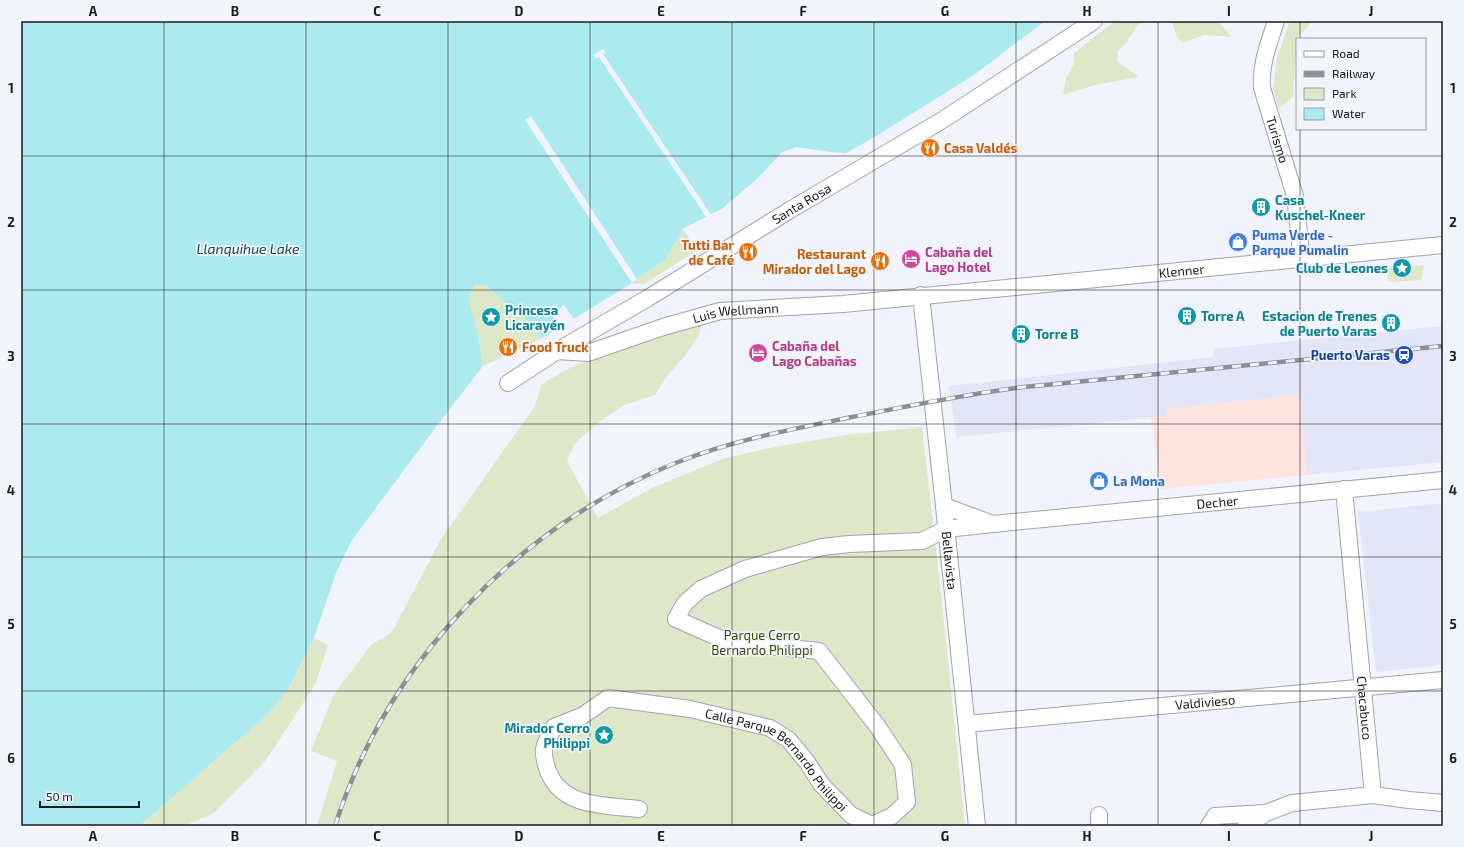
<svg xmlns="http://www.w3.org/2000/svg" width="1464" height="847" viewBox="0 0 1464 847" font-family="'Exo 2',sans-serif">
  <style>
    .commercial { fill: #fee3df }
    .built { fill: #e2e6f6 }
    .green { fill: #dee7c8 }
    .water { fill: #abeaef }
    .pier { fill: #f1f4fd }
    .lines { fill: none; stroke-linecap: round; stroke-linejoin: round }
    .minor-casing { stroke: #a2a4ad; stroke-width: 18 }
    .minor { stroke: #fff; stroke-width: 16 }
    .rail-casing { stroke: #8e8f96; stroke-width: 4.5 }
    .rail { stroke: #f1f4fd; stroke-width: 3; stroke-dasharray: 9; stroke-linecap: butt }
    .grid { fill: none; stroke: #1a1a1e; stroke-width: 1; stroke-opacity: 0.55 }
    .labels { text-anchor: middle; stroke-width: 3.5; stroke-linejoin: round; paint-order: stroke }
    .street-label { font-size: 13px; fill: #1a1a1e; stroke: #f1f4fd }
    .food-label { font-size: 13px; font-weight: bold; fill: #c56008; stroke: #f1f4fd; text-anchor: start }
    .culture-label { font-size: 13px; font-weight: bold; fill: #0d838f; stroke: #f1f4fd; text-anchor: start }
    .shop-label { font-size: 13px; font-weight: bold; fill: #366cbe; stroke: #f1f4fd; text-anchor: start }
    .hotel-label { font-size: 13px; font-weight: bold; fill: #b23c85; stroke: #f1f4fd; text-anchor: start }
    .transit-label { font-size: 13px; font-weight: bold; fill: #164399; stroke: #f1f4fd; text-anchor: end }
    .park-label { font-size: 13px; fill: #3e4c01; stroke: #f1f4fd }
    .water-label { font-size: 14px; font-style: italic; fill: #10484c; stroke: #f1f4fd }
    .neatline { fill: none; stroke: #1a1a1e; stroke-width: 1.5 }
    .grid-label { font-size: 13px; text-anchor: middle; font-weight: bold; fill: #1a1a1e }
  </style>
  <rect width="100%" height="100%" fill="#f1f4fd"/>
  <!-- commercial -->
  <path class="commercial" d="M1300 395 1307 475 1161 489 1151 417 1167 416V409Z"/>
  <!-- built -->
  <path class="built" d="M1443 326V462L1307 475 1300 395 1167 409V416L956 437 949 386 1213 357V349Z
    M1443 503V665L1376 672 1358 512Z"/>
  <!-- green -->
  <path class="green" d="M1115 21H1143L1136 27 1127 42 1118 51 1117 61 1139 77 1095 85 1066 94H1063L1066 79 1074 63 1073 54Z
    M1172 21H1217L1232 37 1204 35 1182 43 1176 35Z
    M1290 21H1312L1307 28 1297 37 1293 97 1279 109 1273 89 1277 58Z
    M683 229 698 250 644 284 632 283 665 260Z
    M1424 265 1422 280 1389 282 1386 268Z
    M476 285H485L530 323 541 339 483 366 479 340 469 302 470 293Z
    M688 323 703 324 698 336 685 356 667 376 655 395 624 405 603 419 575 443 567 461 598 518 652 488 725 458 775 447 846 435 922 427 941 594 965 826H317L337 761 311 751 334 694 372 644 392 632 441 539 525 420C535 409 538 399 541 385 584 356 640 341 688 323Z
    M314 638 328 645 315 685 266 760 214 813 184 826 139 825 267 715 288 690Z"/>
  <!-- water -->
  <path class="water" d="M21 21H1045L974 75 873 138 846 153 830 152 796 147 782 152 759 177 723 208 683 229 665 260 632 283 541 339 530 323 485 285H476L470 293 469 302 479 340 483 366 439 423 352 540 336 573 314 638 288 690 267 715 139 826H21Z"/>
  <!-- pier -->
  <path class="pier" d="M603 49 606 53 603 54 712 216 707 218 599 57 596 59 593 55Z
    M531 116 637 279 632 283 525 120Z
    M555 305 558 309 564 305 574 319 567 323 568 325 561 330 548 309Z"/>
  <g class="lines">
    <defs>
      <g id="minor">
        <path id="s1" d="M1276 21C1269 43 1260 65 1262 88L1295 196 1302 260"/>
        <path id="s2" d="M921 295 944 506 977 826"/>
        <path id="s3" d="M557 351 588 353 663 327 720 311 843 304 1443 245"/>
        <path id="s4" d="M508 383 557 351 648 298 790 210 941 121 1094 21"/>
        <path id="s5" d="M1344 489 1373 795"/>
        <path d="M944 506 990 523"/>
        <path id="s6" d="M967 724 1443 680"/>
        <path id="s7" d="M639 809C606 805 562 808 548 771 546 765 543 756 544 749 545 742 551 733 554 727L582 716 608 698 690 709 770 728 789 740 807 762 821 784 851 815 872 825 892 816 907 802 903 765 878 727 819 651 728 642 676 619 685 603 701 589 745 569 822 547 849 544 922 541 946 529 993 524 1443 480"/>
        <path d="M1099 815V826"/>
        <path d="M1209 826 1215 816 1265 813"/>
        <path d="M1246 826 1266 813 1292 803 1373 795 1409 800 1443 803"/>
      </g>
    </defs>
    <!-- minor casing -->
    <use href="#minor" class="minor-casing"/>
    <!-- minor -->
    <use href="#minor" class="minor"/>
    <defs>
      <path id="rail" d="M335 826C387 662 519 525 678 462 734 440 793 429 852 417 909 406 966 394 1024 387L1443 346"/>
    </defs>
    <!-- rail casing -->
    <use href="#rail" class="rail-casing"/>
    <!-- rail -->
    <use href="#rail" class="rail"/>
  </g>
  <!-- grid -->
  <path class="grid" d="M164 21V826M306 21V826M448 21V826M590 21V826M732 21V826M874 21V826M1016 21V826M1158 21V826M1300 21V39M1300 129V826M21 156H1443M21 290H1443M21 424H1443M21 557H1443M21 691H1443"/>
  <!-- icons -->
  <defs>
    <symbol id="restaurant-disc" viewBox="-11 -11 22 22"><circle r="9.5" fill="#e8710a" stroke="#f1f4fd"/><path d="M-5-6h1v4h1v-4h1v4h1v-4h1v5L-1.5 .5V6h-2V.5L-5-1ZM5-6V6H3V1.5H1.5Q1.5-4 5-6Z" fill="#fff"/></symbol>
    <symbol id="building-disc" viewBox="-11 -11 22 22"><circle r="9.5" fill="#0f9aa8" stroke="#f1f4fd"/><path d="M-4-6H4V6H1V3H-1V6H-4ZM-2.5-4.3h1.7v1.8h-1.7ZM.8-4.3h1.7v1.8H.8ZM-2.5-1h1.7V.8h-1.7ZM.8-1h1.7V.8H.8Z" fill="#fff"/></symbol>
    <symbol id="shop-disc" viewBox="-11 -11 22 22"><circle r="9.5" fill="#3f7fe0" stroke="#f1f4fd"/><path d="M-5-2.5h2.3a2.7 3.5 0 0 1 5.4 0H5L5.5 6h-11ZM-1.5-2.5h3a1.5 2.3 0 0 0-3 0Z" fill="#fff"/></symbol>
    <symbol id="hotel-disc" viewBox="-11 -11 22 22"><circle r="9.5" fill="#d1479c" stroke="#f1f4fd"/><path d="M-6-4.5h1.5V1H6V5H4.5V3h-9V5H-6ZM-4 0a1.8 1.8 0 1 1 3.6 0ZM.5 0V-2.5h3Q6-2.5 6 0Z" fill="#fff"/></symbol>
    <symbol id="sight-disc" viewBox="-11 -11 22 22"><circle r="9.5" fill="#0f9aa8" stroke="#f1f4fd"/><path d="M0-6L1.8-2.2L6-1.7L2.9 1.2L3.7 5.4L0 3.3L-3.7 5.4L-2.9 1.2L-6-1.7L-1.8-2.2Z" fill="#fff"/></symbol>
    <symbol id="station-disc" viewBox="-11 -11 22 22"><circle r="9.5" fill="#1a4fb4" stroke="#f1f4fd"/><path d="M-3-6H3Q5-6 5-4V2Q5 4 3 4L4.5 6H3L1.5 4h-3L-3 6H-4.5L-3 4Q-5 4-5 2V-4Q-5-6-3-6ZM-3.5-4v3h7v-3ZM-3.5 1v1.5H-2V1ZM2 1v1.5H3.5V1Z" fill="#fff"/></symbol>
  </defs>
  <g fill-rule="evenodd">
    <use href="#restaurant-disc" x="919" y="137" width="22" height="22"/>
    <use href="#building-disc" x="1250" y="196" width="22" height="22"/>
    <use href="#shop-disc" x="1227" y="231" width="22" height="22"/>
    <use href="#restaurant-disc" x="737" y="241" width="22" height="22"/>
    <use href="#hotel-disc" x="900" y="248" width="22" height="22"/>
    <use href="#restaurant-disc" x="869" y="250" width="22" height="22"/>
    <use href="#sight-disc" x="1391" y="257" width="22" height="22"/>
    <use href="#building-disc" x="1176" y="305" width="22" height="22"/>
    <use href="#sight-disc" x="480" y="306" width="22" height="22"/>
    <use href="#building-disc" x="1380" y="312" width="22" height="22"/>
    <use href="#building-disc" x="1010" y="323" width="22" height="22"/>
    <use href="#restaurant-disc" x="497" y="336" width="22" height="22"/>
    <use href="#hotel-disc" x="747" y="342" width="22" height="22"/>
    <use href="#station-disc" x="1393" y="344" width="22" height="22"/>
    <use href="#shop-disc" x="1088" y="470" width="22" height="22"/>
    <use href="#sight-disc" x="593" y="724" width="22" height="22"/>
  </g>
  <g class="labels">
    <!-- street labels -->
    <g class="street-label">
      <text dy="5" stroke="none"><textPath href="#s1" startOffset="123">Turismo</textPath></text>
      <text dy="5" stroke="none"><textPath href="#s4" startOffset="344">Santa Rosa</textPath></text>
      <text dy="5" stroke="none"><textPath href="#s3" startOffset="633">Klenner</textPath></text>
      <text dy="5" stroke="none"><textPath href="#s3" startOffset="185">Luis Wellmann</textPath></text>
      <text dy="5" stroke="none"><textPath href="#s7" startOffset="1459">Decher</textPath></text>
      <text dy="5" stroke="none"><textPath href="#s2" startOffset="267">Bellavista</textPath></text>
      <text dy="5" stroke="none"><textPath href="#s6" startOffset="239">Valdivieso</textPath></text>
      <text dy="5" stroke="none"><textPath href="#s5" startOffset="220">Chacabuco</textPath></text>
      <text dy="5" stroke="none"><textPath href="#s7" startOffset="401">Calle Parque Bernardo Philippi</textPath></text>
    </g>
    <!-- food labels -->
    <g class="food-label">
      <text x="944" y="153">Casa Valdés</text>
      <text x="734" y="250" text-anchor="end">Tutti Bar<tspan x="734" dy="15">de Café</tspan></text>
      <text x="866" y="259" text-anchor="end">Restaurant<tspan x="866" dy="15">Mirador del Lago</tspan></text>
      <text x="522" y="352">Food Truck</text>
    </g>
    <!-- culture labels -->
    <g class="culture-label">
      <text x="1275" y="205">Casa<tspan x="1275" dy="15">Kuschel-Kneer</tspan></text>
      <text x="1388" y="273" text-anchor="end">Club de Leones</text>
      <text x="505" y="315">Princesa<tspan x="505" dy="15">Licarayén</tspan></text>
      <text x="1201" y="321">Torre A</text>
      <text x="1377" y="321" text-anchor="end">Estacion de Trenes<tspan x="1377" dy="15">de Puerto Varas</tspan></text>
      <text x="1035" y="339">Torre B</text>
      <text x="590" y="733" text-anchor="end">Mirador Cerro<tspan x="590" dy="15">Philippi</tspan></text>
    </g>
    <!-- shop labels -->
    <g class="shop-label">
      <text x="1252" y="240">Puma Verde -<tspan x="1252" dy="15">Parque Pumalin</tspan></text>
      <text x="1113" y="486">La Mona</text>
    </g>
    <!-- hotel labels -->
    <g class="hotel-label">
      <text x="925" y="257">Cabaña del<tspan x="925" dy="15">Lago Hotel</tspan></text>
      <text x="772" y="351">Cabaña del<tspan x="772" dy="15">Lago Cabañas</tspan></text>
    </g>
    <!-- transit labels -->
    <g class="transit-label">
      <text x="1390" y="360">Puerto Varas</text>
    </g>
    <!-- park labels -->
    <g class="park-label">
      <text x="762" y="640">Parque Cerro<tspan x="762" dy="15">Bernardo Philippi</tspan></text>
    </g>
    <!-- water labels -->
    <g class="water-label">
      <text x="248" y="254">Llanquihue Lake</text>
    </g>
  </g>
  <!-- border -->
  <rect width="1464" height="847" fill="none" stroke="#f1f4fd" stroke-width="44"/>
  <!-- legend -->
  <rect x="1296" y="38" width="130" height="92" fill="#f1f4fd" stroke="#9b9da4"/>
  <rect x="1304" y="51" width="20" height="6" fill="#ffffff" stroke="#9b9da4"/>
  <text x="1332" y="58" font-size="12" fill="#1a1a1e">Road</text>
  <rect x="1304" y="71" width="20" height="6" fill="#8e8f96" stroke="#9b9da4"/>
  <text x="1332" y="78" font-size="12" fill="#1a1a1e">Railway</text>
  <rect x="1304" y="88" width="20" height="12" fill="#dee7c8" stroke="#9b9da4"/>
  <text x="1332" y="98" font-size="12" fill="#1a1a1e">Park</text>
  <rect x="1304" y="108" width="20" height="12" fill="#abeaef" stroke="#9b9da4"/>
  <text x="1332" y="118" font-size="12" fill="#1a1a1e">Water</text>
  <!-- scale -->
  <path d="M40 801v6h99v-6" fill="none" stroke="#1a1a1e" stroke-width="2"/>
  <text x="46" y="801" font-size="12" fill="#1a1a1e" stroke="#f1f4fd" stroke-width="3" paint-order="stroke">50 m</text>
  <rect x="22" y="22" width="1420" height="803" class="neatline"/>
  <g class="grid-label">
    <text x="93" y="16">A</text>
    <text x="235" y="16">B</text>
    <text x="377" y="16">C</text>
    <text x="519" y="16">D</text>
    <text x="661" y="16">E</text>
    <text x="803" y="16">F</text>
    <text x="945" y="16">G</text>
    <text x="1087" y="16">H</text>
    <text x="1229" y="16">I</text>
    <text x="1371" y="16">J</text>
    <text x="11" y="93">1</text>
    <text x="1453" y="93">1</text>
    <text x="11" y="227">2</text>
    <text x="1453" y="227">2</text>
    <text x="11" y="361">3</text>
    <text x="1453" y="361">3</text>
    <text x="11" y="495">4</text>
    <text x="1453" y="495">4</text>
    <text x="11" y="629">5</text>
    <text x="1453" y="629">5</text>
    <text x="11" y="763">6</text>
    <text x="1453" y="763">6</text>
    <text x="93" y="841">A</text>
    <text x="235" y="841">B</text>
    <text x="377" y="841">C</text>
    <text x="519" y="841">D</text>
    <text x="661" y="841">E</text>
    <text x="803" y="841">F</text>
    <text x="945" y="841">G</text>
    <text x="1087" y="841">H</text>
    <text x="1229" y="841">I</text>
    <text x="1371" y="841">J</text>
  </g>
</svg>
